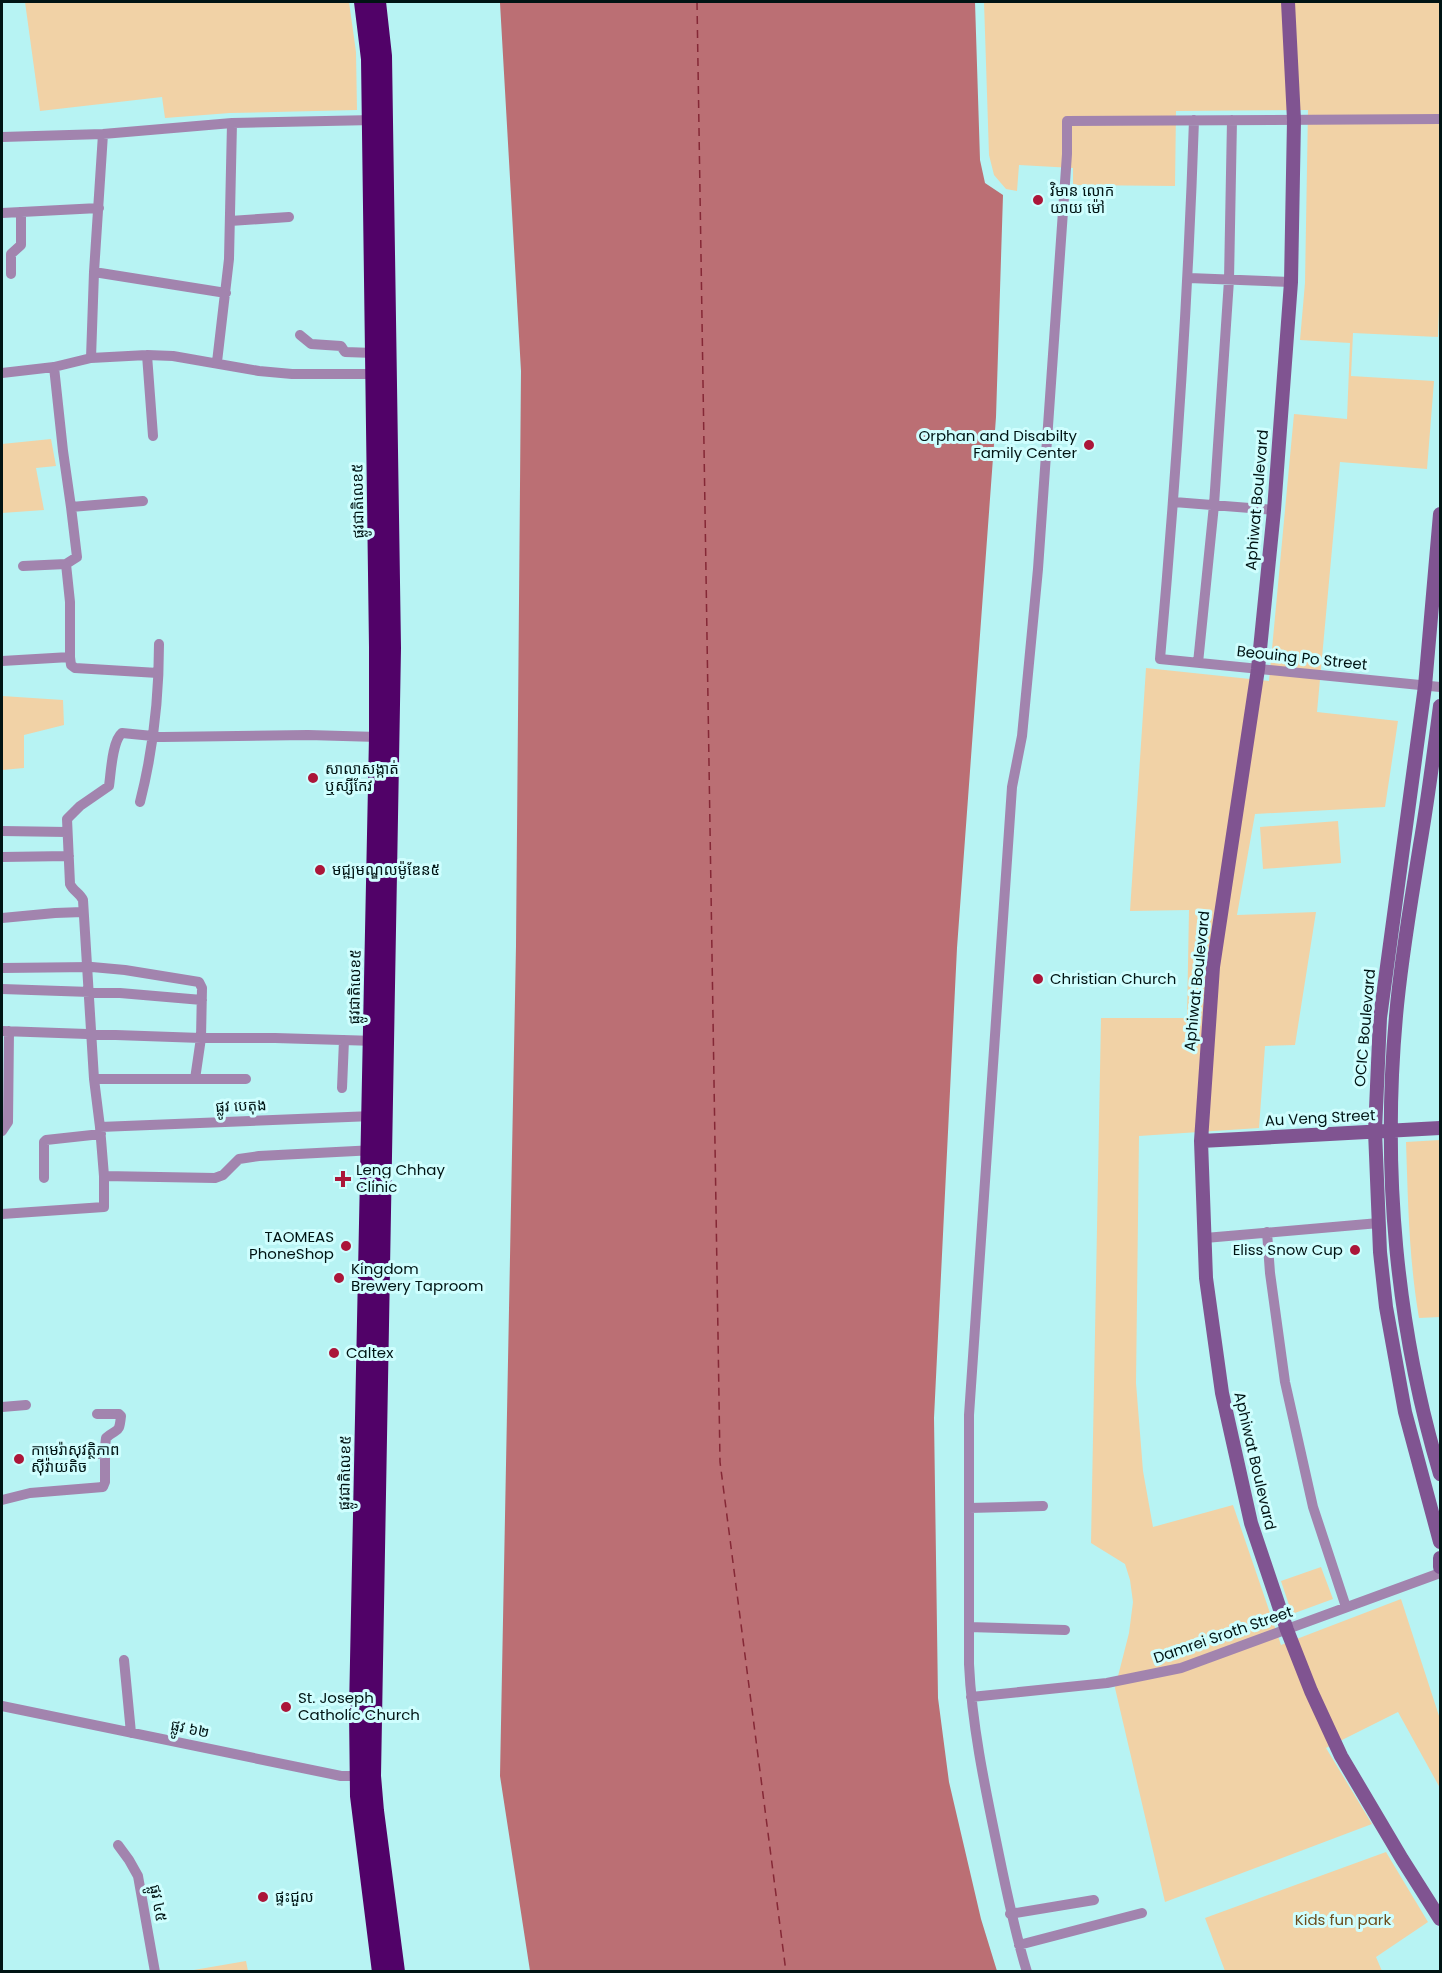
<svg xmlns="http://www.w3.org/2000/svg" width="1442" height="1973" viewBox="0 0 1442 1973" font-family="Poppins,'Noto Sans Khmer',sans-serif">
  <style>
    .green { fill: #f1d2a6 }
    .water { fill: #bb6f74 }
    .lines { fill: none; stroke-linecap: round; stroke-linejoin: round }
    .ferry { stroke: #852836; stroke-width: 1.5; stroke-dasharray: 8 6; stroke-linecap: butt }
    .street { stroke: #a284ae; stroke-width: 10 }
    .secondary { stroke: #805491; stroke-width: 14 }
    .highway { stroke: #510268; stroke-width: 18 }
    .poi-dot { fill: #ab1639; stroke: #cffefe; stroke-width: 2 }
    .labels { text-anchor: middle; stroke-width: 6; stroke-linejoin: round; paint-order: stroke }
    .poi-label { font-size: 15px; fill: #001414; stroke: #cffefe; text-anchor: start }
    .street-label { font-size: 15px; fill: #001414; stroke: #cffefe }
    .park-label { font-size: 15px; fill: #6c4d1c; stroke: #cffefe }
  </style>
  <rect width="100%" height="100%" fill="#b7f3f3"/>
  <!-- green -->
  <path class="green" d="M25 2H349L356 52 357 110 230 113 165 118 162 97 40 111Z
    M984 2H1440V280L1438 337 1353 333 1351 376 1434 381 1427 469 1340 462 1317 712 1398 721 1385 807 1255 814 1237 915 1316 912 1295 1045 1265 1046 1259 1128 1139 1136 1136 1383 1143 1471 1153 1527 1233 1505 1281 1645 1401 1599 1440 1719V1788L1398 1712 1326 1748 1372 1824 1165 1902 1115 1688 1129 1633 1133 1602 1130 1580 1125 1564 1091 1543 1101 1018H1187L1189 910 1130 911 1146 668 1269 681 1294 414 1347 419 1350 343 1300 340 1305 283 1308 110 1176 111 1175 186 1073 185V168L1019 165 1017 191 1006 189 994 175 989 155Z
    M51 439 56 466 36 468 44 510 2 513V444Z
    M2 696 63 700 64 725 24 735V768L2 770Z
    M1338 821 1341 863 1263 869 1260 827Z
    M1440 1140V1317L1419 1318C1409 1260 1408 1201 1406 1142Z
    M1321 1567 1333 1599 1292 1614 1281 1581Z
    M1386 1852 1428 1922 1376 1957 1382 1971H1225L1205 1918Z
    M246 1961 248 1971H188Z"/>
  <!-- water -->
  <path class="water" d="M498 2H975L980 160 985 183 1003 195 996 417 957 948 934 1418 938 1698 949 1782 981 1919 997 1971H530L500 1776 516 946 521 371 500 3Z"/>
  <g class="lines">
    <!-- ferry -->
    <path class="ferry" d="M697 2 720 1462 786 1972"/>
    <!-- street -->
    <path class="street" d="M1194 120C1188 300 1176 479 1160 659L1440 687
      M2 137 103 134 232 123 374 120
      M2 213 99 208
      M230 221 289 217
      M94 272 226 293
      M11 274V254L21 245V212
      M1189 278 1291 282
      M300 335 311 344 341 346 345 352 374 353
      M147 355 153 436
      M91 358 94 272 103 134
      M217 362 229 259 232 123
      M54 367 63 451 71 507
      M2 373 54 367 91 358 147 355 173 356 259 371 292 374H379
      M1174 502 1274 510
      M66 564 77 557 71 507 143 501
      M23 566 66 564 70 602V657
      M2 661 70 657 71 665 75 668 158 673
      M1198 663 1214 505 1229 280 1232 120
      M140 802C153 751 159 697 159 644
      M2 831 67 832
      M2 857 69 856
      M2 918 55 913 83 912
      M2 968 92 967 125 970 199 982 202 988 201 1038 195 1079
      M2 989 120 993 202 1000
      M2 1031 201 1038H275L376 1041
      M94 1079H246
      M342 1088 344 1040
      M100 1127 373 1116
      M2 1131 8 1122 9 1031
      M104 1176 215 1178 223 1175 239 1159 259 1156 375 1150
      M44 1178V1142L46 1140 101 1134
      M2 1214 104 1207V1176L100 1127 94 1079 83 900C80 893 73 891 70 884L67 819 80 806 109 786C111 773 112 741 122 733L163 737 308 735 378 737
      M1267 1232 1270 1273 1285 1382 1313 1507 1346 1607
      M1205 1238 1379 1223
      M2 1407 26 1405
      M84 1453 105 1454
      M2 1500 30 1493 103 1487 105 1482V1447L106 1438C118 1427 119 1435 121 1416L119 1414H97
      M969 1508 1043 1506
      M969 1627 1065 1630
      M124 1660 131 1733
      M971 1697 1107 1683 1181 1668 1440 1573
      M2 1706 341 1776H363
      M118 1845 129 1860 138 1876 155 1972
      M1010 1914 1094 1900
      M1019 1945 1142 1913
      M1027 1972C1015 1933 1007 1894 999 1855 986 1792 972 1728 969 1664V1415L1012 787 1022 736 1038 569 1067 154V121L1440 119"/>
    <!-- secondary -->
    <path class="secondary" d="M1288 2 1294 120 1291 282 1274 510 1258 669 1213 967 1201 1141 1206 1278 1222 1393 1251 1523 1287 1630 1311 1691 1341 1756 1402 1859 1440 1919
      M1440 514 1425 686 1380 1018 1375 1131 1380 1252 1386 1307 1405 1412 1440 1542
      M1440 706C1434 752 1428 799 1420 845 1411 902 1401 958 1396 1016 1382 1170 1396 1327 1440 1474
      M1201 1141 1440 1128
      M1440 1558V1567"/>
    <!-- highway -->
    <path class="highway" d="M363 2 370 59 378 647V737L358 1710 359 1796 381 1972
      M377 2 383 56 392 648 372 1776 375 1811 396 1972"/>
  </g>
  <!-- markers -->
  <g class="poi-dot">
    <circle cx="1038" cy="200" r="6"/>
    <circle cx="1089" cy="445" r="6"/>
    <circle cx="313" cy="778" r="6"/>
    <circle cx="320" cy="870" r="6"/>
    <circle cx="1038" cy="979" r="6"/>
    <path d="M340 1170h6v6h6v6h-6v6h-6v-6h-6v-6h6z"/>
    <circle cx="346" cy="1246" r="6"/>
    <circle cx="1355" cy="1250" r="6"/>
    <circle cx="339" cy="1278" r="6"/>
    <circle cx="334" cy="1353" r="6"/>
    <circle cx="19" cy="1459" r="6"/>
    <circle cx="286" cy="1707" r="6"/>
    <circle cx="263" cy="1897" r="6"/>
  </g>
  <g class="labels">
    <!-- poi labels -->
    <g class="poi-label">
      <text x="1050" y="196">វិមាន លោក<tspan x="1050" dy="17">យាយ ម៉ៅ</tspan></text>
      <text x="1077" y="441" text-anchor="end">Orphan and Disabilty<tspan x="1077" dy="17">Family Center</tspan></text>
      <text x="325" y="774">សាលាសង្កាត់<tspan x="325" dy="17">ឬស្សីកែវ</tspan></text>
      <text x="332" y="875">មជ្ឍមណ្ឌលម៉ូឌែន៥</text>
      <text x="1050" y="984">Christian Church</text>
      <text x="356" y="1175">Leng Chhay<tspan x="356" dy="17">Clinic</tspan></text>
      <text x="334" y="1242" text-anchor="end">TAOMEAS<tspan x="334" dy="17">PhoneShop</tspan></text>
      <text x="1343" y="1255" text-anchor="end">Eliss Snow Cup</text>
      <text x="351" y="1274">Kingdom<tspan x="351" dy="17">Brewery Taproom</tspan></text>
      <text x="346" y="1358">Caltex</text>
      <text x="31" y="1455">កាមេរ៉ាសុវត្ថិភាព<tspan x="31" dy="17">ស៊ីវ៉ាយតិច</tspan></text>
      <text x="298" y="1703">St. Joseph<tspan x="298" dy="17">Catholic Church</tspan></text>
      <text x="275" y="1902">ផ្ទះជួល</text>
    </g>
    <!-- street labels -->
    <g class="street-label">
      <text transform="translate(1257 500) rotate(-85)" y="5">Aphiwat Boulevard</text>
      <text transform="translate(358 501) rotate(-91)" y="5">ផ្លូវជាតិលេខ៥</text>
      <text transform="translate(1302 658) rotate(6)" y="5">Beouing Po Street</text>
      <text transform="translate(1197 981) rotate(-84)" y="5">Aphiwat Boulevard</text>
      <text transform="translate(355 987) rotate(-89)" y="5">ផ្លូវជាតិលេខ៥</text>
      <text transform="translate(1365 1028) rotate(-85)" y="5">OCIC Boulevard</text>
      <text transform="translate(241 1106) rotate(-2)" y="5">ផ្លូវ បេតុង</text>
      <text transform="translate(1320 1118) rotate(-3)" y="5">Au Veng Street</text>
      <text transform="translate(1255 1461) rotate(77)" y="5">Aphiwat Boulevard</text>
      <text transform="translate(345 1473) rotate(-89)" y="5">ផ្លូវជាតិលេខ៥</text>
      <text transform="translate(1223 1635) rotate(-19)" y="5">Damrei Sroth Street</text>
      <text transform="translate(190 1729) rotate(12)" y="5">ផ្លូវ ៦២</text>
      <text transform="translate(158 1903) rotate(80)" y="5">ផ្លូវ ៤៥</text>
    </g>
    <!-- park labels -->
    <g class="park-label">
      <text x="1343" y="1925">Kids fun park</text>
    </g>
  </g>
  <!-- border -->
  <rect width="1442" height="1973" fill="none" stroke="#001414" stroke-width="6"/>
</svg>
